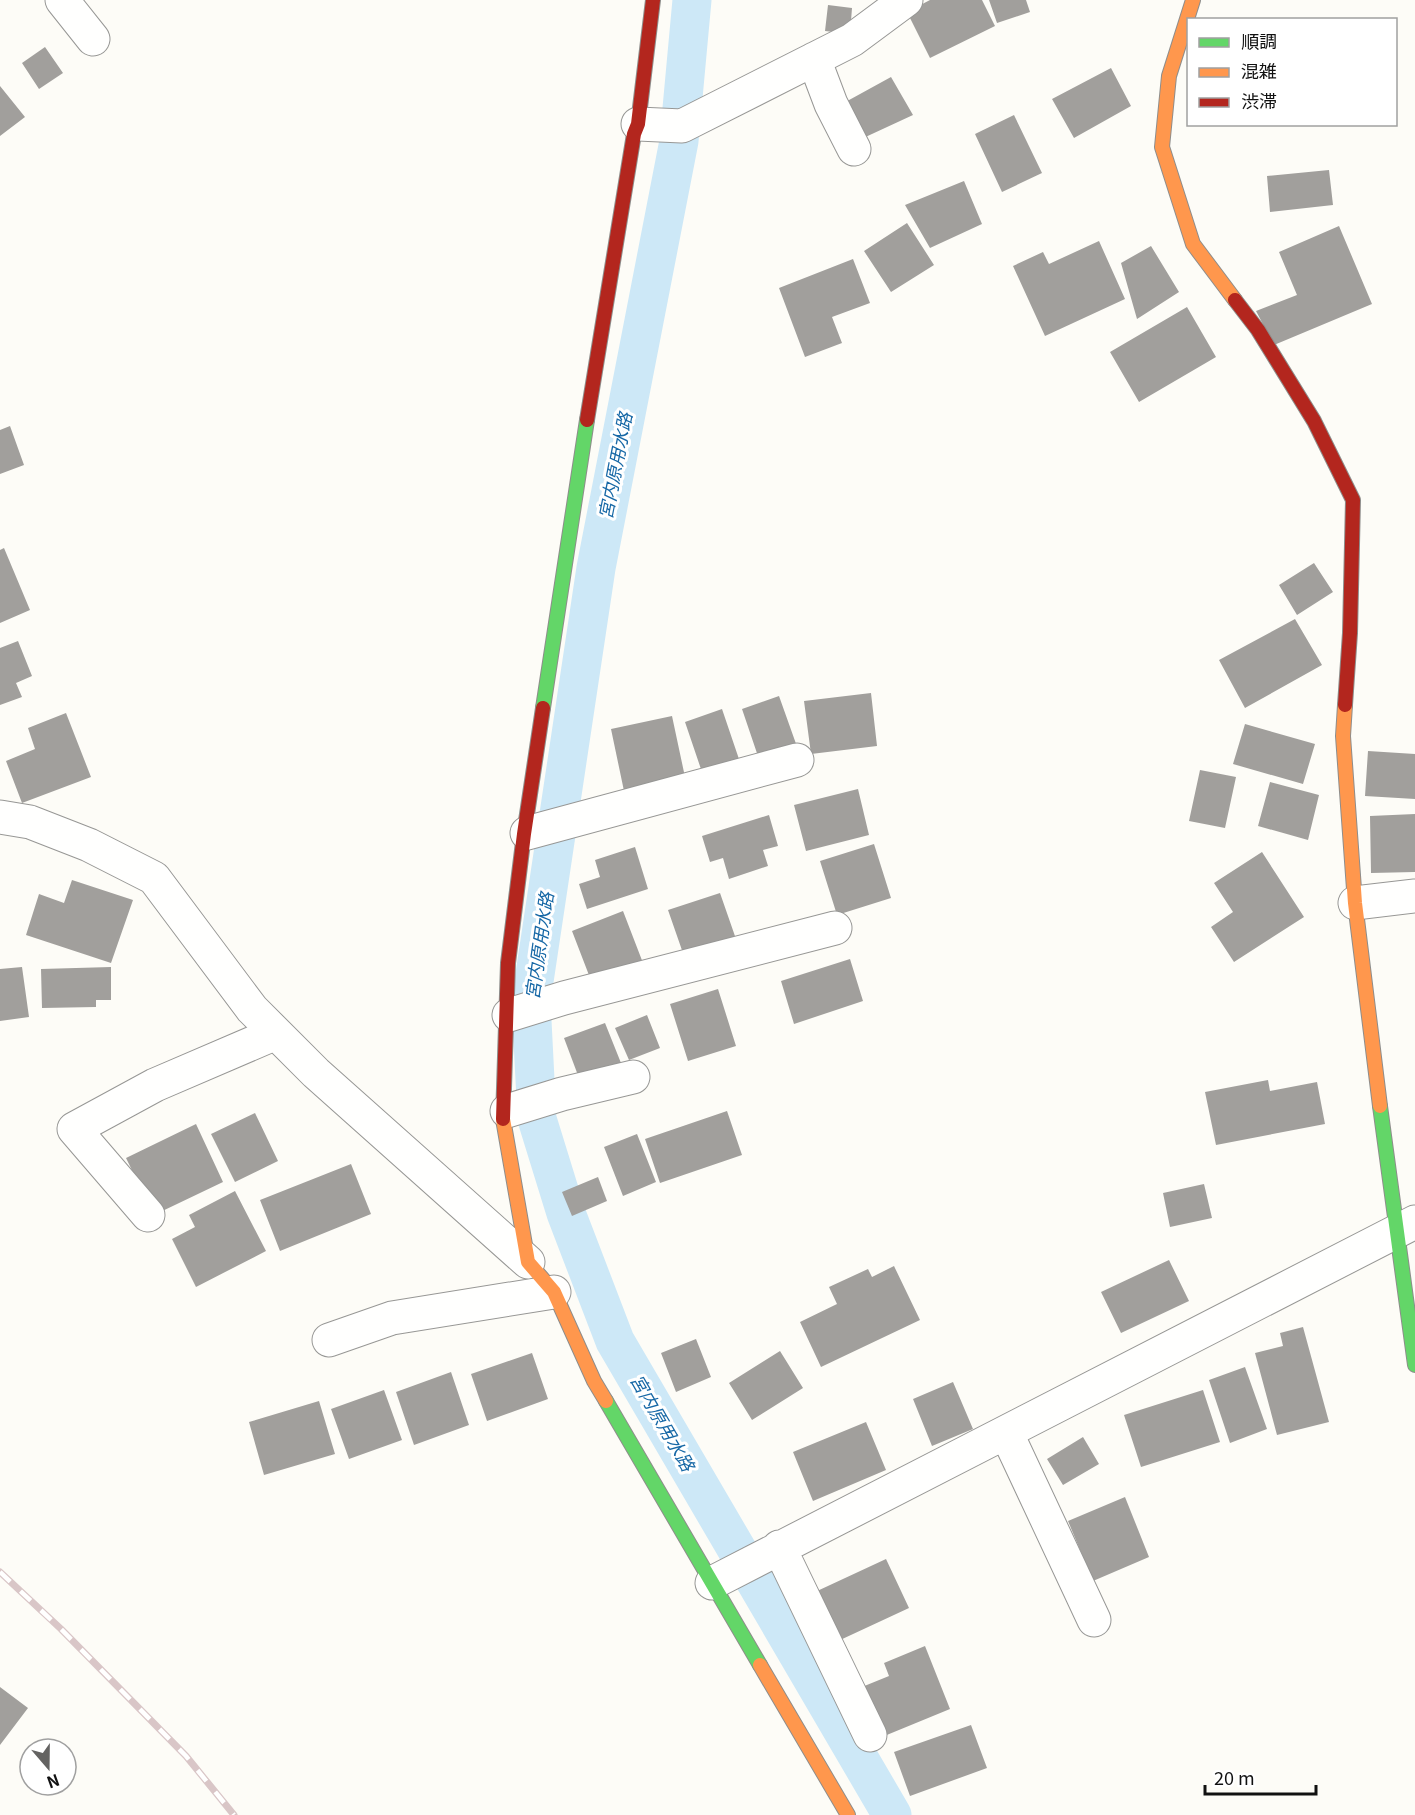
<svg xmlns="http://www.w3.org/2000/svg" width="1415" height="1815" viewBox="0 0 1415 1815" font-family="Georgia,'Noto Sans JP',serif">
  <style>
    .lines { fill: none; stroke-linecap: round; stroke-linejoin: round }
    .canal { stroke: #cde8f7; stroke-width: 39 }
    .building { fill: #a19f9c }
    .street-casing { stroke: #979795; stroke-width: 35 }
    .fast-casing { stroke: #8e8d8b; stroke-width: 16 }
    .slow-casing { stroke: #8e8d8b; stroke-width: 16 }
    .jam-casing { stroke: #8e8d8b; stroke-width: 16 }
    .street { stroke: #fffffe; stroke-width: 33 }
    .fast { stroke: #63d668; stroke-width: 14 }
    .slow { stroke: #ff974d; stroke-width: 14 }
    .jam { stroke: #b3261e; stroke-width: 14 }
    .rail-casing { stroke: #d9c6c7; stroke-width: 7 }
    .rail { stroke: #fff; stroke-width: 4.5; stroke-dasharray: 14; stroke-linecap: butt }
    .labels { text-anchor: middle; stroke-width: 6; stroke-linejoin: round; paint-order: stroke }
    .water-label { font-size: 18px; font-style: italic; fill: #1768a6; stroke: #fff }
  </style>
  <rect width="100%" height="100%" fill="#fdfcf7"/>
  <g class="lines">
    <!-- canal -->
    <path class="canal" d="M692 0 679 141 596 568 531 1001 537 1119 566 1213 615 1341 892 1815"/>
  </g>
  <!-- building -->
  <path class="building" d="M930 0H982L995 26 930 58 907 12Z
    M989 0H1026L1030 12 997 23Z
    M828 5 852 8 850 34 825 31Z
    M45 47 63 73 39 89 22 63Z
    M1111 68 1131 106 1074 138 1052 99Z
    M891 77 913 115 859 140 840 105Z
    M0 86 25 117 0 136Z
    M1014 115 1042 173 1002 192 975 134Z
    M1329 170 1333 205 1270 212 1267 176Z
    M964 181 982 224 930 248 905 205Z
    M907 223 934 265 891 292 864 251Z
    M1339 226 1372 304 1274 345 1256 311 1297 295 1279 252Z
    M1099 241 1125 299 1045 336 1013 266 1043 252 1049 264Z
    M1151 246 1179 292 1137 319 1121 263Z
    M853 259 870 303 832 317 842 343 805 357 779 288Z
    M1187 307 1216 357 1139 402 1110 352Z
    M10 426 24 465 0 474V430Z
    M4 548 30 610 0 623V550Z
    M1314 563 1333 592 1297 615 1279 585Z
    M1295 619 1322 665 1245 708 1219 660Z
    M18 641 32 676 16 683 22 697 0 705V648Z
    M871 693 877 746 811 754 804 701Z
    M779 696 800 755 762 768 742 709Z
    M722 709 741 765 704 778 685 722Z
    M66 713 91 777 22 803 6 761 35 749 28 728Z
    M672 716 685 777 624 791 611 729Z
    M1245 724 1315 744 1303 784 1233 764Z
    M1368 751 1415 754V799L1365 796Z
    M1200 770 1236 777 1225 828 1189 821Z
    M1270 782 1319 795 1308 840 1258 826Z
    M858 789 869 835 806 851 794 805Z
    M1415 814V872L1371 873 1370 816Z
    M769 815 778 846 763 850 768 866 729 879 723 858 710 862 702 836Z
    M874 844 891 898 837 915 820 861Z
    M635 847 648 889 587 909 579 884 600 877 595 860Z
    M1262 852 1304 917 1234 962 1211 927 1233 912 1214 883Z
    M72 880 133 900 111 963 26 935 39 894 64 903Z
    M720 893 736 939 684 956 668 910Z
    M623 911 643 963 592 983 572 931Z
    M850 959 863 1001 794 1024 781 981Z
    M22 967 29 1017 0 1021V969Z
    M111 967V1000H96V1007L42 1008 41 969Z
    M718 989 736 1046 688 1061 670 1004Z
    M647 1015 660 1048 629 1060 615 1028Z
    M605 1023 621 1063 579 1078 564 1038Z
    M1268 1080 1270 1091 1317 1082 1325 1124 1216 1145 1205 1092Z
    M727 1111 742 1155 660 1183 645 1139Z
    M255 1113 278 1161 235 1182 211 1134Z
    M196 1124 223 1182 154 1215 126 1158Z
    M637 1134 656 1182 623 1196 604 1147Z
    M351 1164 371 1214 280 1251 260 1200Z
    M598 1177 607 1201 572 1216 562 1192Z
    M1204 1184 1212 1218 1170 1227 1163 1193Z
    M235 1191 266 1251 196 1287 172 1239 195 1227 189 1215Z
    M1169 1260 1189 1301 1121 1333 1101 1292Z
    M894 1266 920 1320 821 1367 800 1322 837 1304 829 1287 868 1269 872 1277Z
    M1303 1327 1329 1422 1277 1435 1255 1353 1283 1346 1280 1333Z
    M696 1339 711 1377 676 1392 661 1353Z
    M780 1351 803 1388 752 1420 729 1383Z
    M532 1353 548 1399 487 1421 471 1374Z
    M1245 1367 1267 1429 1230 1443 1209 1380Z
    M451 1372 469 1425 414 1445 396 1392Z
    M953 1382 973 1429 932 1446 913 1399Z
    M384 1390 402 1440 349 1459 331 1409Z
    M1203 1390 1220 1442 1141 1467 1124 1415Z
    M319 1401 335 1454 264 1475 249 1422Z
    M866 1422 886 1470 813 1501 793 1452Z
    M1083 1437 1099 1464 1063 1485 1047 1459Z
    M1125 1497 1149 1557 1093 1581 1068 1521Z
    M886 1559 909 1608 838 1641 815 1592Z
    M925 1646 950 1709 877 1739 857 1689 889 1676 884 1663Z
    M0 1687 28 1708 0 1745Z
    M971 1725 987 1768 910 1796 894 1752Z"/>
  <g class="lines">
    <defs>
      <path id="street" d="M62 0 93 39
        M814 59 831 104 854 149
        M638 124 682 126 852 40 906 0
        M0 817 30 822 89 845 154 878 252 1009 316 1073 528 1262
        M527 833 797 760
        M1355 903 1415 896
        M509 1015 564 998 835 928
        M507 1111 562 1094 633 1077
        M148 1215 74 1129 155 1085 276 1033
        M329 1340 392 1318 554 1292
        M1006 1432 1094 1620
        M779 1547 870 1735
        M712 1583 1415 1222"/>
      <path id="fast" d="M543 708 587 420
        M1380 1106 1415 1365
        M606 1401 760 1665"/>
      <path id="slow" d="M1193 0 1169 76 1162 147 1193 244 1235 300
        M1345 705 1343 736 1355 903 1380 1106
        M503 1119 528 1262 554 1292 594 1381 606 1401
        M760 1665 848 1815"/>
      <path id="jam" d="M1235 300 1258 330 1314 421 1353 500 1350 633 1345 705
        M587 420 634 134 638 124 653 0
        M503 1119 508 963 524 834 543 708"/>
    </defs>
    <!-- street casing -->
    <use href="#street" class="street-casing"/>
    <!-- fast casing -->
    <use href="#fast" class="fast-casing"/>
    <!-- slow casing -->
    <use href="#slow" class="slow-casing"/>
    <!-- jam casing -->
    <use href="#jam" class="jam-casing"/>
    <!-- street -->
    <use href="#street" class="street"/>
    <!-- fast -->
    <use href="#fast" class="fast"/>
    <!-- slow -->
    <use href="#slow" class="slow"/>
    <!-- jam -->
    <use href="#jam" class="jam"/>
    <defs>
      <path id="rail" d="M0 1572 61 1629 186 1756 234 1815"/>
    </defs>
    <!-- rail casing -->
    <use href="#rail" class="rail-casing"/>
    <!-- rail -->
    <use href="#rail" class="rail"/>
  </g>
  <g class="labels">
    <!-- water labels -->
    <g class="water-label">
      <text transform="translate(616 466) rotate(-79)" y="6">宮内原用水路</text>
      <text transform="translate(540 946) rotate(-82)" y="6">宮内原用水路</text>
      <text transform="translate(662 1423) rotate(60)" y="6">宮内原用水路</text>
    </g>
  </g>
  <!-- legend -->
  <rect x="1187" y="18" width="210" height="108" fill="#ffffff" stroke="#a0a0a0" stroke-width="1.5"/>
  <rect x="1199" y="38" width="30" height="9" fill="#63d668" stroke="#a0a0a0" stroke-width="1.5"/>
  <text x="1241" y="48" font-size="18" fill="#111111">順調</text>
  <rect x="1199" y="68" width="30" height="9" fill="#ff974d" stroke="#a0a0a0" stroke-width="1.5"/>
  <text x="1241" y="78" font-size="18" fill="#111111">混雑</text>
  <rect x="1199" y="98" width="30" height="9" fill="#b3261e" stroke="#a0a0a0" stroke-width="1.5"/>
  <text x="1241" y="108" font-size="18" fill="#111111">渋滞</text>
  <!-- north arrow -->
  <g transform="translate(48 1767) rotate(160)"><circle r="28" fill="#ffffff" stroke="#a0a0a0" stroke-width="1.5"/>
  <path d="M0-4.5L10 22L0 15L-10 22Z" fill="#646362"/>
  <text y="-9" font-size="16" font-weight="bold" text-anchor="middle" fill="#111111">N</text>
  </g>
  <!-- scale -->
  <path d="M1205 1785v9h111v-9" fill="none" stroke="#111111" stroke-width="3"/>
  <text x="1214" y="1785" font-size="18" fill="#111111" stroke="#ffffff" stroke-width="4.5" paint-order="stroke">20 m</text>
</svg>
